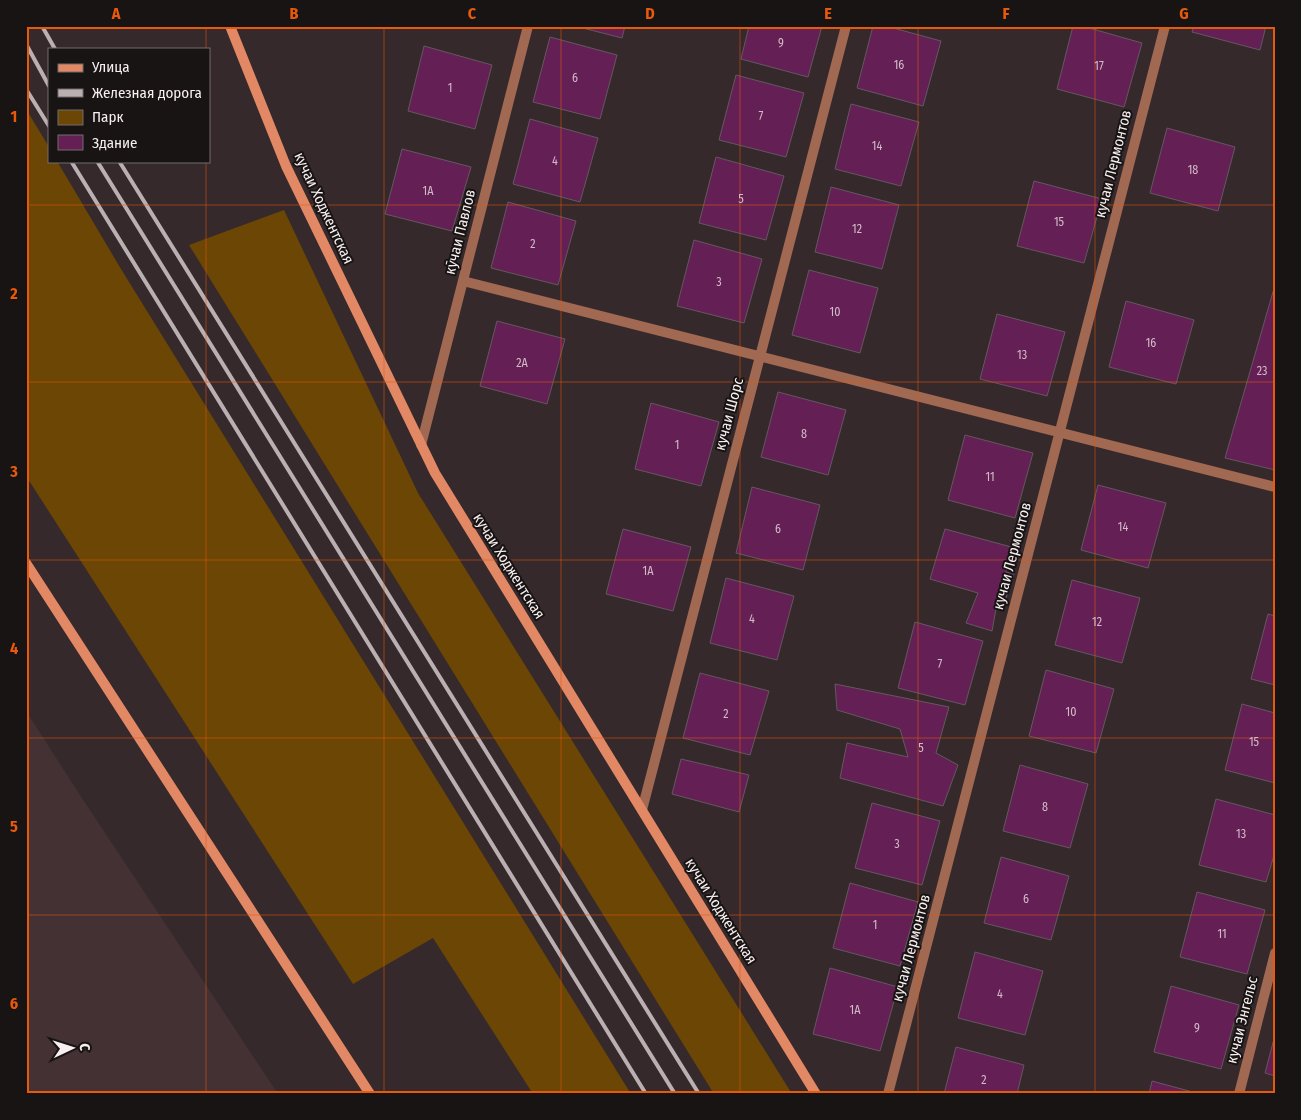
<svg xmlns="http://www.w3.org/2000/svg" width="1301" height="1120" viewBox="0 0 1301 1120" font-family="'Fira Sans Condensed',sans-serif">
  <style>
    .built { fill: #443134 }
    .green { fill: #6b4604 }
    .building { fill: #642055; stroke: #635860 }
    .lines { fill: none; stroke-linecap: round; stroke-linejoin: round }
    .street { stroke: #a16852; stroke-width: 10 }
    .secondary { stroke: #e28865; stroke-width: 10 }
    .rail { stroke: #bab0b2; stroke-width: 4 }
    .grid { fill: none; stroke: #e8590c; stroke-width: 1; stroke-opacity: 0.55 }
    .labels { text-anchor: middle; stroke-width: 4; stroke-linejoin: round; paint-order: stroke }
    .number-label { font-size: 12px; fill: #d2bbc9 }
    .street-label { font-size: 15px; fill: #f7eff0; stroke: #191414 }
    .neatline { fill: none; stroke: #e8590c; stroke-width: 2 }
    .grid-label { font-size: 16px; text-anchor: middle; font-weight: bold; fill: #e8590c }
  </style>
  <rect width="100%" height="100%" fill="#36292b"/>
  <!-- built -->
  <path class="built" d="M26 711 78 792 278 1094H26Z"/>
  <!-- green -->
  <path class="green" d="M26 109 49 147V161H57L121 269 631 1094H533L433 938 353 984 26 476Z
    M284 210 418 493 792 1094H714L189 245Z"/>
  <!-- building -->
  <path class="building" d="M575 26H625L622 38Z
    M749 26H822L808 77 741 59Z
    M873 26H886L941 41 923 106 857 88Z
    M1073 26H1082L1142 43 1124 107 1057 89Z
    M1194 26H1266L1260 50 1192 32Z
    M550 37 617 55 600 119 533 102Z
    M424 46 492 65 475 129 408 111Z
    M736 75 804 93 786 157 719 140Z
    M851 104 919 122 901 186 835 169Z
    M530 119 598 138 580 202 513 184Z
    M1167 128 1235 147 1218 211 1150 193Z
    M402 149 471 167 452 231 385 214Z
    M716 157 784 176 766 240 699 223Z
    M1034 181 1102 199 1084 263 1017 246Z
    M831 187 899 205 882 269 815 252Z
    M508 202 576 221 558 285 491 268Z
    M694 240 762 259 744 323 677 306Z
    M809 270 878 288 860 353 792 335Z
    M1275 285V470L1225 458Z
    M1126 301 1194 320 1176 384 1109 367Z
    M997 314 1065 332 1047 396 980 379Z
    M497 321 565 339 547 404 480 386Z
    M778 392 846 410 828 475 761 457Z
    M651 403 719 422 701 486 635 469Z
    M965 435 1033 453 1015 518 948 500Z
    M1098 485 1166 503 1148 568 1081 550Z
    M752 487 820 505 803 570 736 553Z
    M623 529 691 547 673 611 606 594Z
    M945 529 1015 548 1006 572 1014 574 1006 598H998L992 631 966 623 978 593 930 579Z
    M726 578 794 596 777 660 710 643Z
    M1072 580 1140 598 1122 663 1055 645Z
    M1268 614 1275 616V685L1251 679Z
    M915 622 983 641 965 705 898 688Z
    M1046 670 1114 689 1096 753 1029 736Z
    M700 673 769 691 750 755 683 738Z
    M835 684 949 707 936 753 958 765 943 806 840 778 847 743 908 757 900 729 837 710Z
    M1242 704 1275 713V783L1225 770Z
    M681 759 749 775 739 812 672 794Z
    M1020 765 1088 784 1070 848 1003 831Z
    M1216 799 1275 815V852L1266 882 1199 865Z
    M872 803 940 821 922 885 855 868Z
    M1001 857 1069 876 1051 940 984 923Z
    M850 883 918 902 900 966 833 948Z
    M1197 892 1265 910 1247 974 1180 957Z
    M975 952 1043 971 1025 1035 958 1018Z
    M830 968 898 987 880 1051 813 1034Z
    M1171 986 1239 1005 1221 1069 1154 1052Z
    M1275 1035V1076L1265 1073Z
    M956 1047 1024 1065 1017 1094H944Z
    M1152 1081 1200 1094H1149Z"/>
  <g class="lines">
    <!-- street -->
    <path class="street" d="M463 281C734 349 1004 420 1275 487
      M421 445 528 26
      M642 810 846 26
      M888 1094 1165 26
      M1239 1094 1275 953"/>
    <!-- secondary -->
    <path class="secondary" d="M230 26 286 166 435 473 816 1094
      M26 563 370 1094"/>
    <!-- rail -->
    <path class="rail" d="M42 26 55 49
      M26 44 49 86
      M26 89 49 126
      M71 161 646 1094
      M97 161 675 1094
      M119 161 699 1094"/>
  </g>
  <!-- grid -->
  <path class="grid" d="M206 26V49M384 26V1094M561 26V1094M740 26V1094M918 26V1094M1095 26V1094M206 161V1094M26 205H1275M26 382H1275M26 560H1275M26 738H1275M26 915H1275"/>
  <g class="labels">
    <!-- number labels -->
    <g class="number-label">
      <text x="781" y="47">9</text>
      <text x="899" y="69">16</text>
      <text x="1099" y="70">17</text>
      <text x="575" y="82">6</text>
      <text x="450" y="92">1</text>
      <text x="761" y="120">7</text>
      <text x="877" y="150">14</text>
      <text x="555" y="165">4</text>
      <text x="1193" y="174">18</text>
      <text x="428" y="195">1А</text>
      <text x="741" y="203">5</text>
      <text x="1059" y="226">15</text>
      <text x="857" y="233">12</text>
      <text x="533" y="248">2</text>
      <text x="719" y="286">3</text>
      <text x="835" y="316">10</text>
      <text x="1151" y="347">16</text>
      <text x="1022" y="359">13</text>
      <text x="522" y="367">2А</text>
      <text x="1262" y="375">23</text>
      <text x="804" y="438">8</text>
      <text x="677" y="449">1</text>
      <text x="990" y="481">11</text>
      <text x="1123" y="531">14</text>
      <text x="778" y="533">6</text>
      <text x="648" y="575">1А</text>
      <text x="752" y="623">4</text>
      <text x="1097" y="626">12</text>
      <text x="940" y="668">7</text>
      <text x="1071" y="716">10</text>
      <text x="726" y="718">2</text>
      <text x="1254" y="746">15</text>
      <text x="921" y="752">5</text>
      <text x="1045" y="811">8</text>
      <text x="1241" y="838">13</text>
      <text x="897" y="848">3</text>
      <text x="1026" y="903">6</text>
      <text x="875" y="929">1</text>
      <text x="1222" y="938">11</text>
      <text x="1000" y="998">4</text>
      <text x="855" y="1014">1А</text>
      <text x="1197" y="1032">9</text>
      <text x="984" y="1084">2</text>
    </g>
    <!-- street labels -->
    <g class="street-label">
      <text transform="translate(1113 164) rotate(-76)" y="5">кучаи Лермонтов</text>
      <text transform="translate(324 208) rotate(65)" y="5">кучаи Ходжентская</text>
      <text transform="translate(460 232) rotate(-76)" y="5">кӯчаи Павлов</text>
      <text transform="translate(729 414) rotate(-75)" y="5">кучаи Шорс</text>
      <text transform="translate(1012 556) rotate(-75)" y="5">кучаи Лермонтов</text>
      <text transform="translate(509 566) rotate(58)" y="5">кучаи Ходжентская</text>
      <text transform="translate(721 911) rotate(58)" y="5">кучаи Ходжентская</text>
      <text transform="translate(911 948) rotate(-75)" y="5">кучаи Лермонтов</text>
      <text transform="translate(1242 1020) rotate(-76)" y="5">кучаи Энгельс</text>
    </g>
  </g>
  <!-- border -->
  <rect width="1301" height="1120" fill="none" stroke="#191414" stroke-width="55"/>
  <!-- legend -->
  <rect x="48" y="48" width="162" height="115" fill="#191414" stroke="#726c6c"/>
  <rect x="58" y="64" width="25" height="8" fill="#e28865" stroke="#726c6c"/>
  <text x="92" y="72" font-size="15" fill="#f7eff0">Улица</text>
  <rect x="58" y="89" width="25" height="8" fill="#bab0b2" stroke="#726c6c"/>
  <text x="92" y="98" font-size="15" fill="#f7eff0">Железная дорога</text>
  <rect x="58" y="110" width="25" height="15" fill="#6b4604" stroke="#726c6c"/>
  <text x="92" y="122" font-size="15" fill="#f7eff0">Парк</text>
  <rect x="58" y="135" width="25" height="15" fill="#642055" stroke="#726c6c"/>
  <text x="92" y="148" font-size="15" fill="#f7eff0">Здание</text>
  <!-- north arrow -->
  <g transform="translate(72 1048) rotate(86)" stroke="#191414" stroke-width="4" paint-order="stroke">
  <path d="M0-4L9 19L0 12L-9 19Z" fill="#f7eff0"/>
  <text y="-8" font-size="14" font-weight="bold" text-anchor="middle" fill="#f7eff0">С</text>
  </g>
  <rect x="28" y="28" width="1246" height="1064" class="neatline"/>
  <g class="grid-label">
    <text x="116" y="19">A</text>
    <text x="294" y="19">B</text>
    <text x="472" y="19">C</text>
    <text x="650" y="19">D</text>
    <text x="828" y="19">E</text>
    <text x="1006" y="19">F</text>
    <text x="1184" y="19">G</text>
    <text x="14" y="122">1</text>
    <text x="14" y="299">2</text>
    <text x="14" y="477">3</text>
    <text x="14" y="654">4</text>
    <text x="14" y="832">5</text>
    <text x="14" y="1009">6</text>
  </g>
</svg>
